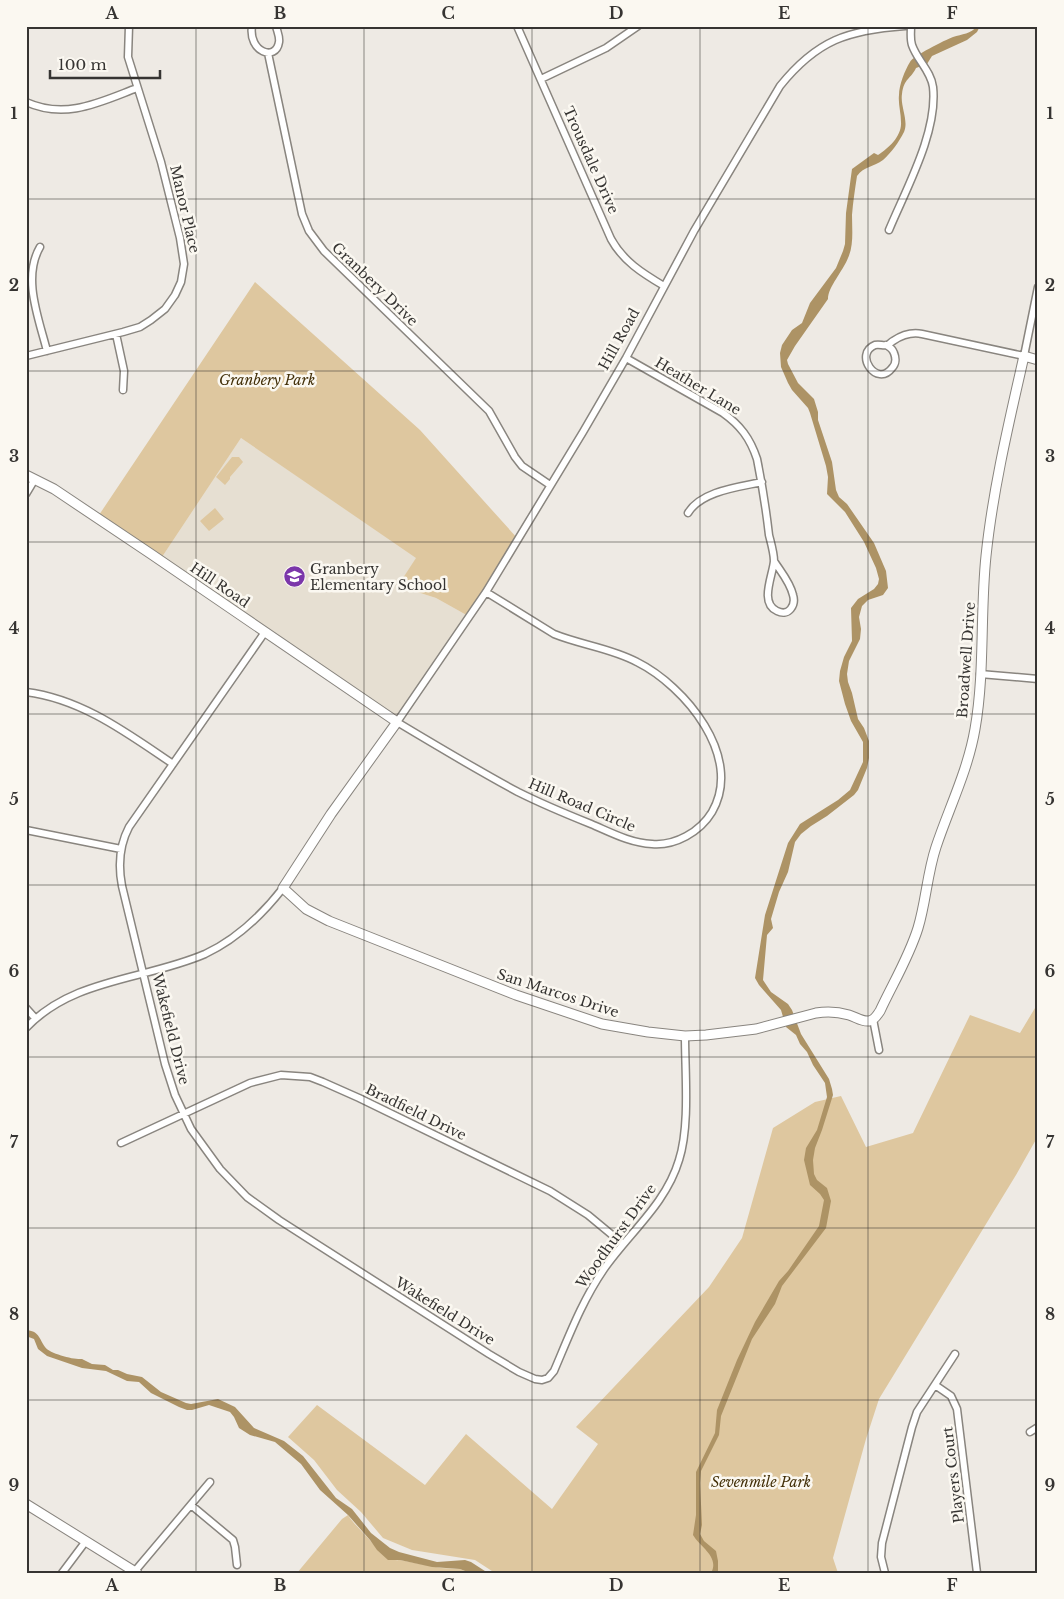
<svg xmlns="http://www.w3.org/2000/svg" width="1064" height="1599" viewBox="0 0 1064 1599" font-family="'Libre Baskerville',serif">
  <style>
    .built { fill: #e6dfd2 }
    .green { fill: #dec79f }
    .water { fill: #ad9365 }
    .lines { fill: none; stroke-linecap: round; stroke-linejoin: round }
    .street-casing { stroke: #89857f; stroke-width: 9 }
    .secondary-casing { stroke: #89857f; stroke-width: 11 }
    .street { stroke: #fff; stroke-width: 6 }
    .secondary { stroke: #fff; stroke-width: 9 }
    .grid { fill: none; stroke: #363432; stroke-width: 1; stroke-opacity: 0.55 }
    .labels { text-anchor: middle; stroke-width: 5; stroke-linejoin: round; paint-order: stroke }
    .street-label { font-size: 14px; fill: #363432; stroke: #fbf8f1 }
    .park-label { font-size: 14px; font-style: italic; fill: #433009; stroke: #fbf8f1 }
    .poi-label { font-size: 14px; fill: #363432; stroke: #fbf8f1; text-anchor: start }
    .neatline { fill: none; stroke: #363432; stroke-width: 2 }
    .grid-label { font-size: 16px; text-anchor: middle; font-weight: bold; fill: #363432 }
  </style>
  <rect width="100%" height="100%" fill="#eeeae4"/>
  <!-- built -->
  <path class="built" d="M241 438 417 558 401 581 411 590 436 598 470 617 397 722 160 560Z"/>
  <!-- green -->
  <path class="green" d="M255 282 420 430 518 539 470 617 436 598 411 590 401 581 416 558 241 438 160 560 97 518Z
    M232 457H239L243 462 230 477V479L225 485 216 477Z
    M215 508 224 519 209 531 200 521Z
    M1038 1003V1136L1016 1175 879 1399 866 1439 833 1558 838 1573H495L475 1560 412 1550 383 1538 361 1512 337 1490 314 1460 288 1437 317 1405 425 1485 466 1434 552 1509 598 1444 576 1427 709 1287 742 1238 773 1128 815 1102 841 1096 866 1147 913 1133 970 1015 1020 1033Z
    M348 1515C353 1523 360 1529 366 1536 375 1545 385 1562 400 1560L441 1568 460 1569 470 1573H297L342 1519Z"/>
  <!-- water -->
  <path class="water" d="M977 26H980L977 32 967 40 932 56 927 64 916 68C911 79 904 78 902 94 900 106 909 121 904 132 899 142 891 153 883 160 874 167 864 166 857 176 855 189 853 202 852 215 852 229 854 245 848 258 843 271 828 287 828 299L795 346 787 360 788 364 798 383 814 399 818 412V420L832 462 836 490 839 497 847 504 874 543 886 571 888 588 883 595 868 600 862 606 859 617 861 629 860 639 849 661 847 674 848 682 852 693 858 719 864 728 869 741V758L867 768 858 790 854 795 827 816 811 826 801 834 795 842 788 872 779 892 771 919 773 928 767 935 763 980 771 992 788 1004 792 1010 801 1034 829 1079 832 1089 833 1095 822 1130 815 1148 813 1160 814 1174 817 1180 827 1188 831 1201 826 1228 782 1286 775 1304 752 1339 721 1416 719 1435 701 1471 700 1483 702 1525 700 1534 704 1541 716 1551 718 1561V1573H711C720 1557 700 1547 693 1535L696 1515V1472L715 1433 717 1410 737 1360 755 1322 779 1281 788 1271 819 1226 824 1200 820 1194 810 1185 804 1160 806 1148 817 1130 827 1097 825 1083 813 1065 807 1052 800 1044 796 1035 786 1027 781 1010 759 985 755 978 765 915 788 843 800 824 838 800 850 790 863 762V742L851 721 845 704 839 681 840 671 844 657 852 641 851 608 858 599 874 589 878 584 879 579 876 568 864 542 845 512 827 494 828 477 826 466 810 413 808 408 792 390 788 383 781 367 780 353 782 345 792 330 802 323 810 303 836 268 843 251 845 244 846 213 852 169 874 153 878 155C889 148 902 136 901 122 901 113 898 104 899 95 899 85 905 70 910 62 913 56 945 40 953 37 962 34 971 34 977 26Z
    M26 1330C39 1331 39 1338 45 1347 50 1354 75 1360 82 1359L92 1364 105 1365 113 1370H118L127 1374 142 1377 161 1392 186 1403 191 1404 218 1399 235 1407 254 1428 284 1441 303 1456 336 1498 352 1509 371 1533 390 1548 399 1552 437 1562 465 1560 471 1562 488 1573H470L460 1569 432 1567 400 1560H388L377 1550 370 1540 348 1515 320 1490 301 1464 275 1442 250 1435 239 1428 234 1417 230 1412 209 1405 192 1410H187L179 1407 151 1393 139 1382 127 1381 106 1371 82 1368 47 1356 38 1349 34 1339 26 1336Z"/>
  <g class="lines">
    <defs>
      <path id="street" d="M252 26C248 52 276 62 279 42 280 37 277 31 276 26
        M517 26 611 239C623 261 642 273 664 286
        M268 53 302 214 309 231 324 251 489 411 515 457 522 466 550 485
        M541 79 606 48 638 26
        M26 102C66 120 100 102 137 88
        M889 230C906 189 938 132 933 87 931 71 917 60 912 45 910 39 911 33 911 26
        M40 247C22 278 39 319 47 351
        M116 334 124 371 123 390
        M886 345C890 347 893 350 894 353 896 358 896 364 892 368 877 388 853 354 875 345 880 344 883 346 887 345 889 345 891 342 893 341 902 335 912 332 922 334L1024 356 1038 287
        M26 356 123 332 140 327 151 320 165 309 175 295 181 282 184 264 180 238 161 162 128 57 129 26
        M626 358 723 413C740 425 750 438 757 459 762 484 766 509 769 535 771 543 774 553 774 561 773 575 759 603 777 611 789 617 796 605 793 595 790 582 781 572 774 561
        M26 494 35 479
        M688 513C701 491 739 487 762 482
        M486 592 554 634C581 645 611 648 637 662 685 686 744 757 712 812 700 832 675 846 652 844 630 843 610 832 591 824 566 814 542 804 518 792 477 770 437 746 397 722L486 592 583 432 626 358 694 231 780 86C817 40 848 30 905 26
        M265 632 129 827C119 846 118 865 122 886L165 1064 175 1095 191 1129 220 1169 247 1197 279 1220 489 1354 519 1372 535 1379 542 1380 548 1378 554 1371C569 1336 582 1301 604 1269 629 1233 666 1204 679 1160 690 1126 685 1073 685 1036
        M980 674 1038 679
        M26 692C82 699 127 733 173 764
        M26 830 121 849
        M26 1008 35 1018
        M873 1019 879 1050
        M26 1028C73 978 145 980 205 954 237 939 262 915 283 888
        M121 1143 250 1083 281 1075 310 1077 323 1082 359 1098 550 1191 588 1215 623 1244
        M935 1385 951 1396 957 1409 977 1573
        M1030 1432 1038 1427
        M191 1505 233 1540 235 1547 237 1565
        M135 1571 210 1482
        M62 1573 86 1541
        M885 1573 881 1557 882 1543 912 1427 917 1412 955 1354"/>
      <path id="secondary" d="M26 475 54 489 151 554 397 722 331 814 283 888 306 909 329 921 516 995 602 1024 648 1032 685 1036 706 1035 756 1029 816 1013C827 1011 839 1012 849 1015 856 1017 862 1022 869 1021 875 1020 877 1015 880 1011 893 983 909 957 918 928 926 902 927 874 936 847 949 808 968 770 975 729 985 672 980 613 986 556 993 489 1009 422 1024 356L1038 360
        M26 1504 137 1573"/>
    </defs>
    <!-- street casing -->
    <use href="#street" class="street-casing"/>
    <!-- secondary casing -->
    <use href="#secondary" class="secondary-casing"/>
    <!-- street -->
    <use href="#street" class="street"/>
    <!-- secondary -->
    <use href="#secondary" class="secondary"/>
  </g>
  <!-- grid -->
  <path class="grid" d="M196 26V1573M364 26V1573M532 26V1573M700 26V1573M868 26V1573M26 199H1038M26 371H1038M26 542H1038M26 714H1038M26 885H1038M26 1057H1038M26 1228H1038M26 1400H1038"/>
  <!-- icons -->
  <defs>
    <symbol id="school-disc" viewBox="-11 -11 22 22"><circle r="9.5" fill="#7b36aa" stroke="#fbf8f1"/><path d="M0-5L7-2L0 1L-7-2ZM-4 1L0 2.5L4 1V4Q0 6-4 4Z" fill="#fff"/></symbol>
  </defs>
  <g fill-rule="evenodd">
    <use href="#school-disc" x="282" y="564" width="25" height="25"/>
  </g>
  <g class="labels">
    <!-- street labels -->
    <g class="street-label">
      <text transform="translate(591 160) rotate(66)" y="5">Trousdale Drive</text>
      <text transform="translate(185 209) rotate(77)" y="5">Manor Place</text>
      <text transform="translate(375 284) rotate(44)" y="5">Granbery Drive</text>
      <text transform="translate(619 339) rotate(-61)" y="5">Hill Road</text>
      <text transform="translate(698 386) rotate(31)" y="5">Heather Lane</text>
      <text transform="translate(220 585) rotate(34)" y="5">Hill Road</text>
      <text transform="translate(966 660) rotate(-86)" y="5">Broadwell Drive</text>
      <text transform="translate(582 805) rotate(23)" y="5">Hill Road Circle</text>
      <text transform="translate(558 993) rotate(18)" y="5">San Marcos Drive</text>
      <text transform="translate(171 1029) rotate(76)" y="5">Wakefield Drive</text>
      <text transform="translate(416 1112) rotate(26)" y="5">Bradfield Drive</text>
      <text transform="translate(616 1236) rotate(-54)" y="5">Woodhurst Drive</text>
      <text transform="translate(445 1311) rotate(32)" y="5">Wakefield Drive</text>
      <text transform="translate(953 1475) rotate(-97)" y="5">Players Court</text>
    </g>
    <!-- park labels -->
    <g class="park-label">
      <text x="267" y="385">Granbery Park</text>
      <text x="761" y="1487">Sevenmile Park</text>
    </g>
    <!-- poi labels -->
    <g class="poi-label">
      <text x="310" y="574">Granbery<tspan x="310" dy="16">Elementary School</tspan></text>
    </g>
  </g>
  <!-- border -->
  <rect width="1064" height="1599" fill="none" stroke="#fbf8f1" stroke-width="55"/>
  <!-- scale -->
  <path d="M50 70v8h110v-8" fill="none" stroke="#363432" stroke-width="2.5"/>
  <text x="58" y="70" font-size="15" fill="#363432" stroke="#fbf8f1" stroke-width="4" paint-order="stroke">100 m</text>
  <rect x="28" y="28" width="1008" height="1544" class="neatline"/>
  <g class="grid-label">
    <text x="112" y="19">A</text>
    <text x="280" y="19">B</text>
    <text x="448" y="19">C</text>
    <text x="616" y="19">D</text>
    <text x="784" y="19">E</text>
    <text x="952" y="19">F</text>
    <text x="14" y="119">1</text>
    <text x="1050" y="119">1</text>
    <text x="14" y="291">2</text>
    <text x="1050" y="291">2</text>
    <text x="14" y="462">3</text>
    <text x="1050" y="462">3</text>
    <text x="14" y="634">4</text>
    <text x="1050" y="634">4</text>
    <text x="14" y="805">5</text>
    <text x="1050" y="805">5</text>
    <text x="14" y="977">6</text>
    <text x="1050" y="977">6</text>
    <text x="14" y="1148">7</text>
    <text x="1050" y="1148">7</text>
    <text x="14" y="1320">8</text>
    <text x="1050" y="1320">8</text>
    <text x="14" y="1491">9</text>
    <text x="1050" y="1491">9</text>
    <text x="112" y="1591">A</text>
    <text x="280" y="1591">B</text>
    <text x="448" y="1591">C</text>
    <text x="616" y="1591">D</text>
    <text x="784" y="1591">E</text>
    <text x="952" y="1591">F</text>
  </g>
</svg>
